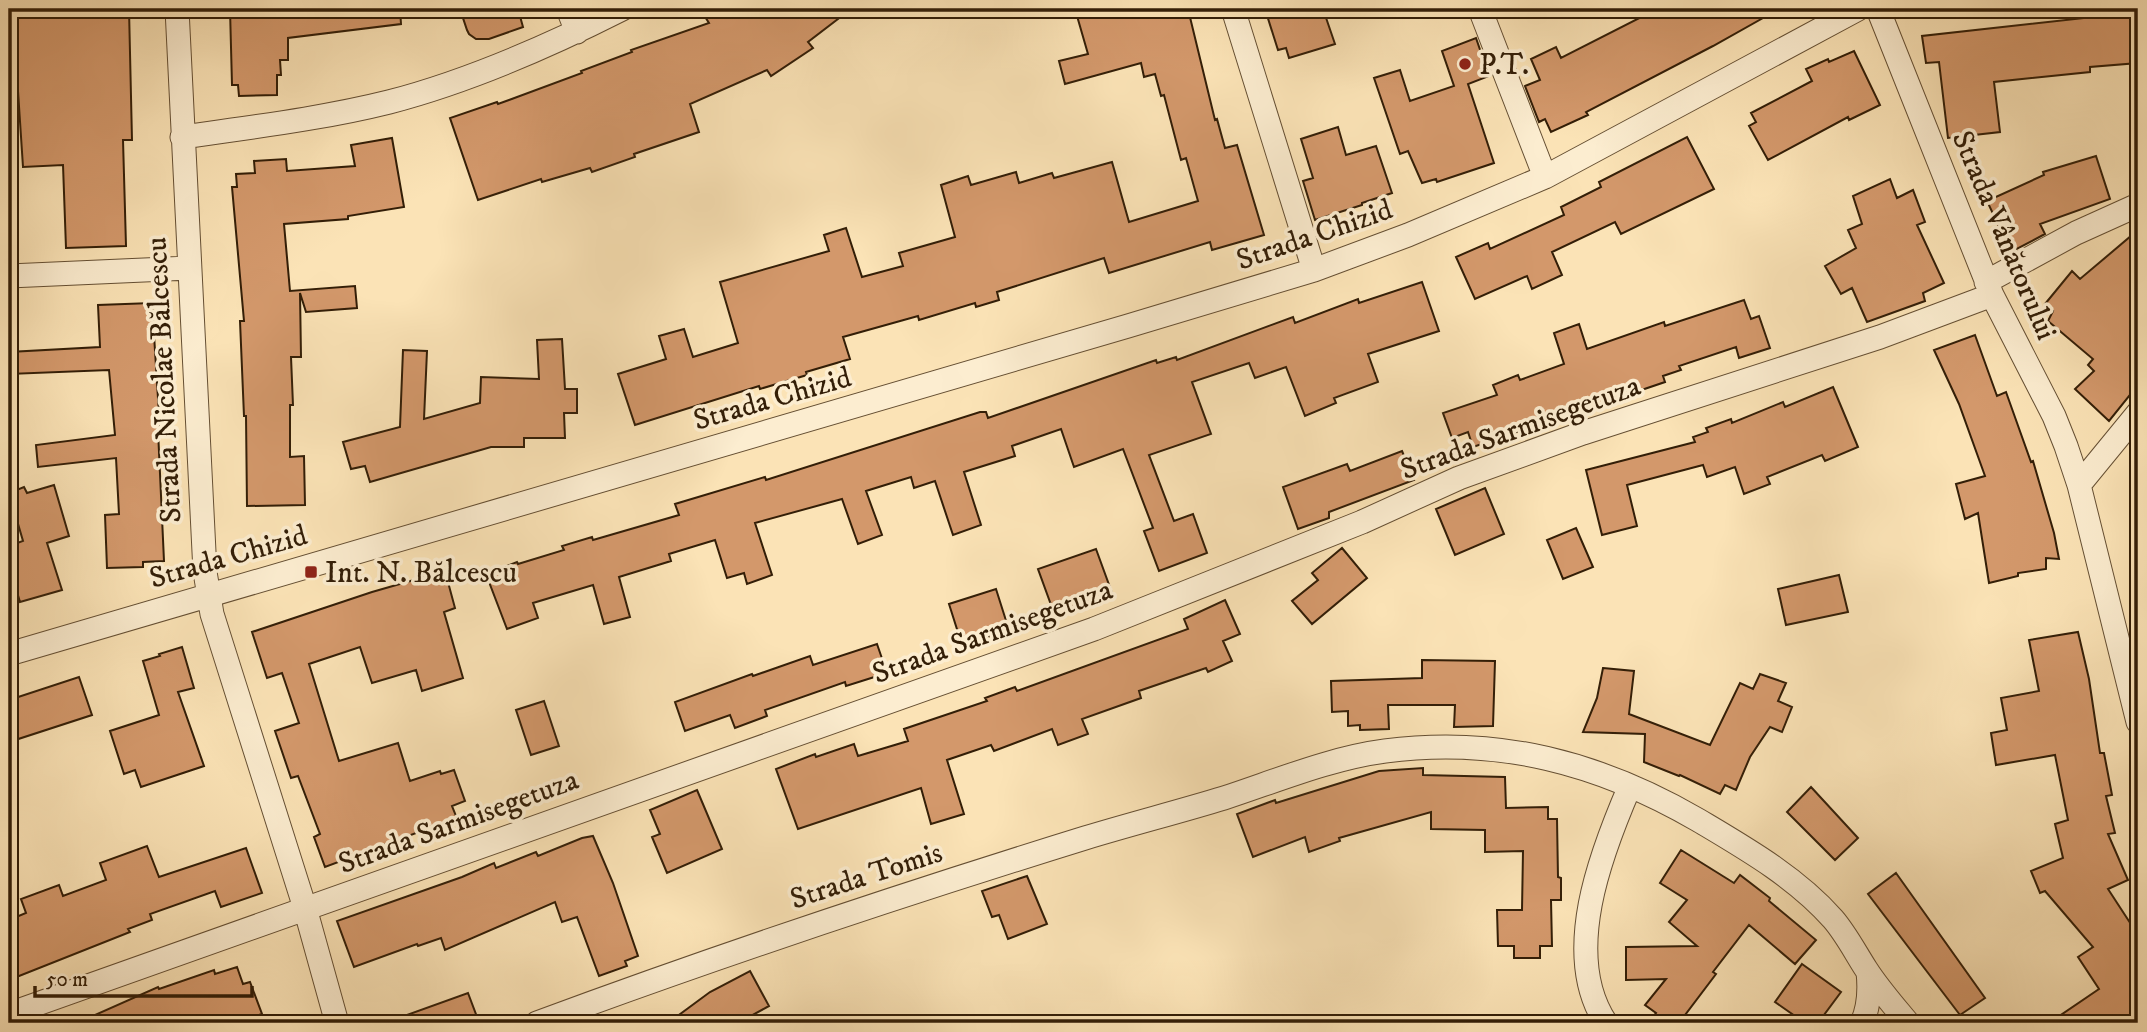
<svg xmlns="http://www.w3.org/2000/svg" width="2147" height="1032" viewBox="0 0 2147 1032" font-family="'IM FELL DW Pica',serif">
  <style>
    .building { fill: #d3986b; stroke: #331e07; stroke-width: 2 }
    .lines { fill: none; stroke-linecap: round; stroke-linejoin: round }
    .minor-casing { stroke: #654f33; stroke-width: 25 }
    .minor { stroke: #fcedd0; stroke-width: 23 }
    .poi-dot { fill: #8f2418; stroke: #fcedd0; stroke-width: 2.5 }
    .labels { text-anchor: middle; stroke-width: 7; stroke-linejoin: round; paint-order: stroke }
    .poi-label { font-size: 30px; fill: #331e07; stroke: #fcedd0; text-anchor: start }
    .street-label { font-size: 30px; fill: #331e07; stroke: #fcedd0 }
  </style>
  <rect width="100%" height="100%" fill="#fbe3b6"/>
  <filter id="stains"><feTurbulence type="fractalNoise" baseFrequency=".00286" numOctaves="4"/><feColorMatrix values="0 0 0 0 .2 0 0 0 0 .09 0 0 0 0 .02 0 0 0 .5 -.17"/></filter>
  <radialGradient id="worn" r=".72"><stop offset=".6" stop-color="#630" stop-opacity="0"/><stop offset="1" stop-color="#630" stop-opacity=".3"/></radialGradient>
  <!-- building -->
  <path class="building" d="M18 9H129L132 140H123L126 246 66 248 63 165 23 167 18 91Z
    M230 9H400L401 24 288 38V60H280L281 75H277V95L239 96 238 85H232Z
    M460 9H518L523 27 489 39H476L469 34 467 30Z
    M700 9H851L808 42 813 48 771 76 767 70 690 104 699 132 634 154 635 157 592 172 590 168 542 182 541 179 478 200 450 118 497 102 498 104 582 73 581 71 632 52 631 50 709 23Z
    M1075 9H1188L1215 120 1217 119 1225 148 1237 145 1264 235 1212 250 1210 242 1109 273 1104 258 997 292 999 300 976 307 975 303 919 320 918 316 843 337 850 359 806 372 807 375 760 389 759 386 635 425 618 374 666 359 659 336 684 329 693 357 738 343 720 282 829 251 824 235 846 228 862 277 903 266 899 253 955 237 941 185 968 176 971 185 1016 172 1019 183 1052 173 1054 178 1112 162 1129 222 1198 201 1186 158 1181 160 1164 95 1161 96 1155 74 1144 77 1141 63 1065 84 1059 61 1088 54Z
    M1265 9H1323L1335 44 1289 58 1286 48 1278 50Z
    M1657 9H1779L1713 46 1586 112 1588 115 1551 132 1545 119 1539 122 1525 86 1540 80 1531 59 1556 47 1561 58Z
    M2138 12V63L2090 67V72L1994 82 2000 132 1948 138 1939 62 1926 63 1922 36Z
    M1476 38 1489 76 1468 84 1494 163 1437 182 1436 179 1422 183 1408 151 1400 154 1374 78 1400 70 1410 101 1454 86 1442 51Z
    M1854 51 1880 105 1849 120 1848 117 1768 160 1749 126 1756 122 1751 113 1812 81 1806 69 1828 59 1829 62Z
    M1338 127 1346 155 1376 146 1392 193 1362 203V205L1315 220 1303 181 1313 178 1301 139Z
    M1687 137 1714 189 1621 234 1615 222 1552 252 1562 275 1532 289 1527 276 1475 299 1456 257 1488 243 1490 249 1564 215 1561 207 1601 187 1599 182Z
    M392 138 404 207 348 216V219L284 224 290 291 355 286 357 308 306 312 300 293 301 357H291L293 405H290V457L304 456 305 505 247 506 246 416H244L240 321H244L232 187H237L236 174 255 173 254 161 286 159 287 171 355 166 351 145Z
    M2096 156 2110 199 2040 224 2045 234 2011 252 1987 201 2044 175 2043 172Z
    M1890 179 1897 198 1913 190 1925 222 1917 225 1944 283 1923 293 1925 301 1867 322 1852 288 1841 294 1825 266 1856 248 1848 230 1862 224 1853 196Z
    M2138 230V385L2109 421 2075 389 2094 371 2088 365 2093 359 2048 321 2053 311 2045 304 2072 271 2080 279Z
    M1422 282 1439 331 1368 354 1378 382 1334 398 1336 403 1305 416 1286 367 1255 378 1249 363 1192 382 1211 434 1149 455 1174 521 1193 514 1207 553 1159 571 1144 531 1153 528 1123 449 1074 467 1061 429 1012 446 1015 456 964 472 981 525 953 535 935 481 914 488 911 477 866 491 882 535 858 544 842 499 755 523 772 575 747 584 744 573 727 578 715 540 669 554 671 561 619 577 630 617 604 624 593 585 533 603 538 618 507 629 486 574 517 562 518 564 564 550 562 546 592 537 593 540 679 515 675 504 765 477 766 480 980 412H986L988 418 1156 360 1157 363 1176 357 1177 360 1293 317 1295 323 1358 299 1359 303Z
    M1744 300 1751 319 1759 316 1770 348 1739 358 1736 347 1679 366 1681 370 1663 376 1665 382 1473 447 1468 432 1452 438 1443 413 1497 395 1493 385 1518 375 1520 380 1564 364 1554 333 1579 324 1587 349 1664 322 1665 326Z
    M152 303 160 430H158L164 561 143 562V567L107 568 105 515 119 514 116 458 38 467 36 445 115 435 109 370 9 374V352L100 347 98 305Z
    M1975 335 1997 396 2006 392 2031 462 2033 461 2054 533 2059 559 2046 558V569L2018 573V576L1989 583 1978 513 1965 519 1956 484 1985 476 1959 404 1934 350Z
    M562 339 565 389H577V413H564L565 438H524V447H491L370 482 365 466 351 469 343 442 400 427 403 350 427 351 424 419 480 403 481 377 539 379 537 340Z
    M1833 387 1858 447 1825 461 1822 455 1767 477 1770 484 1744 494 1735 467 1707 477 1703 465 1627 485 1637 526 1602 535 1586 470 1695 442 1693 437 1708 432 1706 428 1731 419 1732 423 1783 402 1785 407Z
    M1402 451 1414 480 1329 512V518L1298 529 1283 487 1347 464 1350 471Z
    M54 485 69 536 47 543 62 590 20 602 9 565V546L23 541 9 493 24 487 27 493Z
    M1485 488 1504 534 1455 555 1436 509Z
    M1576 528 1593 567 1563 579 1547 540Z
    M1342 548 1367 578 1312 624 1292 601 1318 580 1312 573Z
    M1096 549 1112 593 1054 613 1038 569Z
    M445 571 455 608 444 612 463 678 422 691 416 670 372 683 360 647 309 664 339 761 398 743 410 781 440 771 441 774 454 770 465 801 452 806 458 821 425 833 424 830 325 867 314 837 320 834 298 776 291 778 275 731 299 723 282 673 267 678 252 632 372 592Z
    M1839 575 1848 612 1786 625 1778 589Z
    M996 589 1009 630 962 645 949 604Z
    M1225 600 1240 634 1223 641 1232 661 1208 672 1206 668 1139 691 1141 698 1082 719 1088 734 1058 745 1052 729 994 751 991 745 947 760 964 814 931 824 921 788 798 829 776 769 815 754 816 757 854 744 858 756 908 741 904 729 987 701 985 698 1015 687 1017 691 1188 629 1184 619Z
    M2078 632 2089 679 2100 753H2104L2112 795 2106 796 2115 833 2108 834 2128 880 2108 889 2138 935V1023H2049L2099 989 2078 957 2093 947 2045 891 2040 893 2031 871 2063 858 2055 824 2068 820 2055 755 1996 765 1991 733 2007 730 2001 698 2039 691 2029 640Z
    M877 644 887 673 846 686 845 682 765 710 767 716 735 728 730 715 685 731 675 702 752 674 753 676 810 656 813 665Z
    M182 647 194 688 178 692 204 766 141 787 135 770 124 774 110 731 159 715 143 661 160 656 159 654Z
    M1422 660 1495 661 1493 726 1454 727 1455 705H1388L1389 729 1360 730V725L1348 726V711L1332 712 1331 681 1422 678Z
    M1603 668 1634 671 1629 714 1710 745 1740 683 1753 689 1760 674 1786 683 1778 701 1792 707 1782 732 1770 727 1750 757 1736 790 1725 785 1720 794 1680 775 1679 776 1644 762 1645 734 1583 732 1597 698Z
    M79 677 92 715 9 742V700Z
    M544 701 559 746 531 755 516 710Z
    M1423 768V775L1505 777 1506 808 1548 807V819H1557L1558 877 1561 878V900H1551L1552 946H1540V958H1514V946H1498L1497 910H1522L1523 851 1485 852V830L1431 829V812L1339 838 1340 841 1309 852 1305 837 1253 857 1237 814 1275 800 1276 803 1379 771Z
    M1811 787 1858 838 1835 860 1787 812Z
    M697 790 722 849 667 873 652 837 660 834 650 810Z
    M593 836 613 883 638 956 625 961 627 966 599 976 577 917 562 922 555 902 445 950 441 938 418 946 417 944 354 967 337 921 462 877 494 863 496 868 536 852 538 856 582 838Z
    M147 846 159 877 246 848 262 893 221 907 215 891 150 914 152 920 128 929 130 932 9 980V920L26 913 21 899 59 885 63 896 106 880 100 863Z
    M1681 850 1734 883 1740 875 1770 898 1769 901 1816 940 1795 964 1749 925 1713 972 1716 974 1679 1023H1648L1656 1013 1645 1005 1666 979 1626 980V947L1697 946 1669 922 1687 900 1660 883Z
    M1896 873 1985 998 1960 1015 1868 894Z
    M1027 876 1047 924 1008 939 999 915 992 917 982 891Z
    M1802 964 1841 992 1818 1023H1805L1775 1002Z
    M237 967 243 984 250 982 262 1014 235 1023H77L158 987 159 989 214 970 215 974Z
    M750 971 769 1006 738 1023H668L710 992Z
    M468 993 477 1017 460 1023H393V1020Z"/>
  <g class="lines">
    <defs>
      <path id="minor" d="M177 9 205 572 212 614 305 908 337 1023
        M568 9 577 32
        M1233 9 1314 270
        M1480 9 1545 177
        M1878 9 1992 295 2054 416 2066 446 2079 485 2138 722
        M182 137C251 127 321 119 389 102 470 81 547 47 622 9
        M9 276 189 268
        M1986 282 2076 233 2138 205
        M2079 485 2138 413
        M9 654 1128 326 1314 270 1408 235 1545 177 1858 9
        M9 1014 1094 629 1362 522 1459 478 1583 433 1880 337 1992 295
        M537 1023C718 956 901 895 1085 838 1131 824 1178 812 1224 798 1276 781 1331 758 1385 751 1498 736 1600 763 1698 820 1745 848 1796 877 1833 919 1846 934 1855 952 1866 969 1878 988 1894 1006 1908 1023
        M1606 1023C1561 955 1601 853 1630 786
        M1862 1023C1869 1007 1870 990 1868 972"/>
    </defs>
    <!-- minor casing -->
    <use href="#minor" class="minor-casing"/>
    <!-- minor -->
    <use href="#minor" class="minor"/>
  </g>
  <!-- markers -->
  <g class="poi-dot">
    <circle cx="1465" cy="64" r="7"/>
    <rect x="304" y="565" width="14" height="14" rx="3.5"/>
  </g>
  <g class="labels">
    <!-- poi labels -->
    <g class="poi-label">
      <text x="1479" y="74">P.T.</text>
      <text x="325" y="582">Int. N. Bălcescu</text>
    </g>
    <!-- street labels -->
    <g class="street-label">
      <text transform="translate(1314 234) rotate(-19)" y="10">Strada Chizid</text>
      <text transform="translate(2005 235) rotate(67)" y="10">Strada Vânătorului</text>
      <text transform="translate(163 380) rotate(-93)" y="10">Strada Nicolae Bălcescu</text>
      <text transform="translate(772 398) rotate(-16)" y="10">Strada Chizid</text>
      <text transform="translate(1520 427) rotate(-20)" y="10">Strada Sarmisegetuza</text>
      <text transform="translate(228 556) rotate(-16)" y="10">Strada Chizid</text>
      <text transform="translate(992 631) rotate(-20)" y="10">Strada Sarmisegetuza</text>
      <text transform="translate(458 821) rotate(-20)" y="10">Strada Sarmisegetuza</text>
      <text transform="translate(866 875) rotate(-18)" y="10">Strada Tomis</text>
    </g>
  </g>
  <!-- margin -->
  <rect width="2147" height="1032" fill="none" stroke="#fbe3b6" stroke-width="35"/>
  <rect x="10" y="10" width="2126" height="1011" fill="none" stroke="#331e07" stroke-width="3.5"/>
  <rect x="18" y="18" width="2112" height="997" fill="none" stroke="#331e07" stroke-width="2"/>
  <!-- scale -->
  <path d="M35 986v10h217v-10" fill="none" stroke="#331e07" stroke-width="3.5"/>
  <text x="46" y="986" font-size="21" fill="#331e07" stroke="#fcedd0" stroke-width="5" paint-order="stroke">50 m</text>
  <rect width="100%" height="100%" filter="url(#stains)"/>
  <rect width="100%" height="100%" fill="url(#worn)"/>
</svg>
